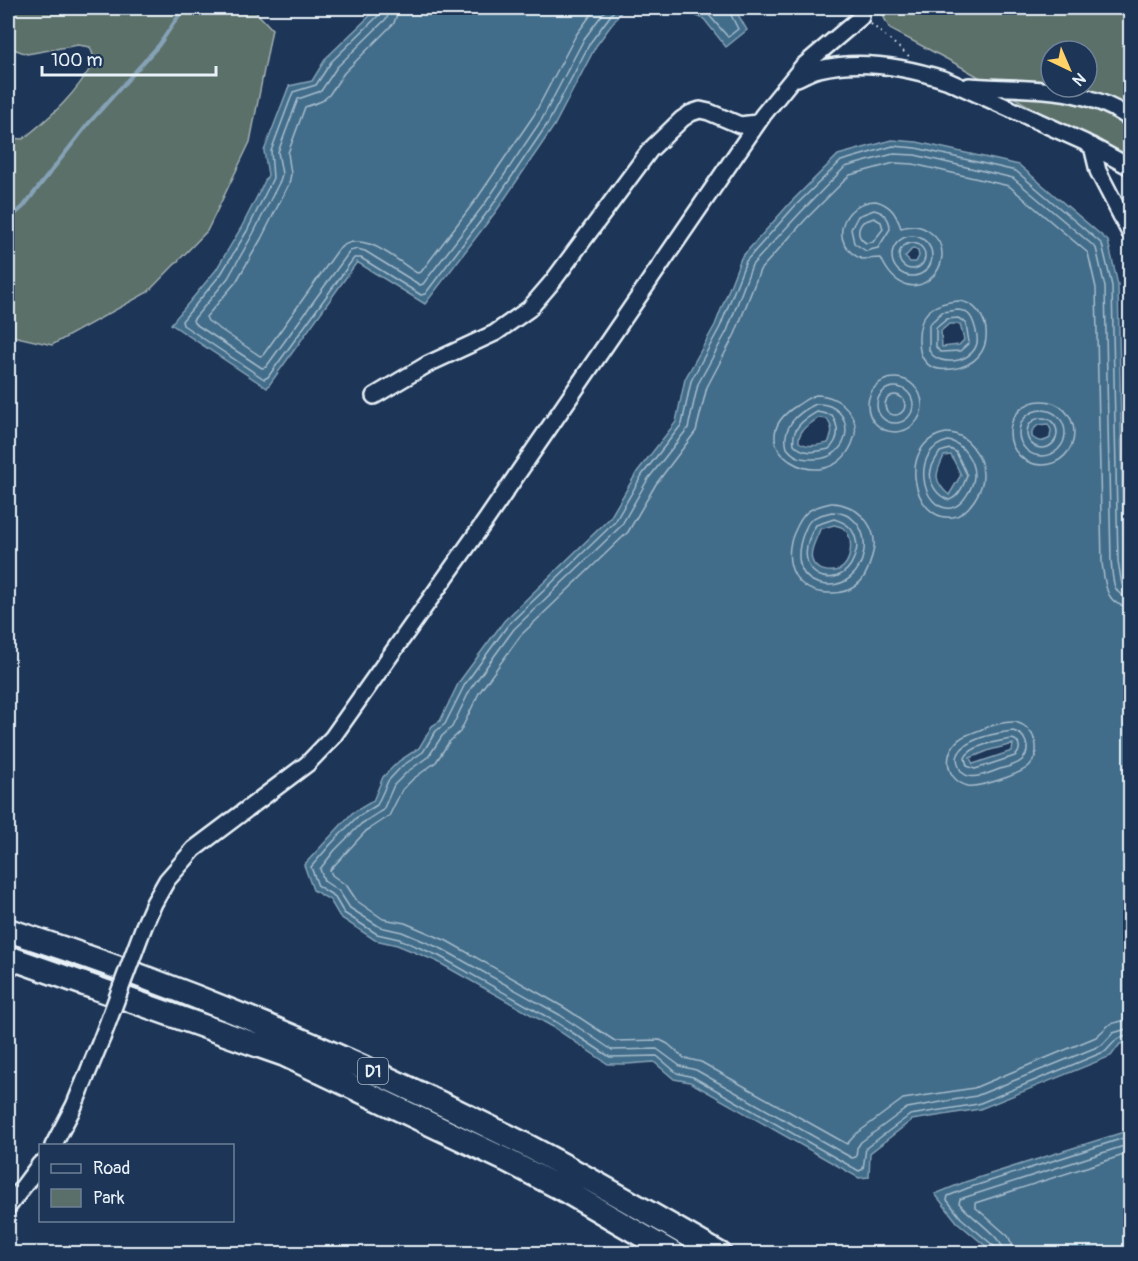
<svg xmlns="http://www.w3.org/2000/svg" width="1138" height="1261" viewBox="0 0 1138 1261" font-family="Pangolin,sans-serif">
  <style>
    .green { fill: #5b6f6a; stroke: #a2b0b1; stroke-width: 1.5; fill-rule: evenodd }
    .water { fill: #436d8a; stroke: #85a2b6; stroke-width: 1.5; fill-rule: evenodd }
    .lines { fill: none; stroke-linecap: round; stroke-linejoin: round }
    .shore { stroke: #a6bccc; stroke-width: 1.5 }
    .stream { stroke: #85a2b6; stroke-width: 4 }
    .minor-casing { stroke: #e8f1f8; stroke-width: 20 }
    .highway-casing { stroke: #e8f1f8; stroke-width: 27 }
    .path { stroke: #e8f1f8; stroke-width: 2; stroke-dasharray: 1.5 4.5; stroke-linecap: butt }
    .minor { stroke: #1d3557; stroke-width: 15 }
    .highway { stroke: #1d3557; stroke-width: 22 }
    .minor-bridge-casing { stroke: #e8f1f8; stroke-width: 20; stroke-linecap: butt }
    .minor-bridge { stroke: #1d3557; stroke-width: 15 }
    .labels { text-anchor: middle; stroke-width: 4.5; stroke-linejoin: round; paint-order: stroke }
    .shield { fill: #1d3557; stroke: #abb9c8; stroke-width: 1.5 }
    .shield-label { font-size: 16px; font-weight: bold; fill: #e8f1f8 }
  </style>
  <rect width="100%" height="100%" fill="#1d3557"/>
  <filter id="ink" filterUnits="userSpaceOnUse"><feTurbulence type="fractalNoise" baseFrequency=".0167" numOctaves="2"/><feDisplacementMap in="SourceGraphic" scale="12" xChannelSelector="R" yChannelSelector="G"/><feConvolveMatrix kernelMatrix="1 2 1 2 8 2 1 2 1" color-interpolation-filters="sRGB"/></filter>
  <g filter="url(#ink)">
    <!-- green -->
    <path class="green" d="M8 8H252L272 29 250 142 207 231 148 292 52 345 8 335V138L23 139C54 114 75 95 95 60L90 47 78 45 27 54 8 47Z
      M879 8H1130V165L958 65 890 29ZM1051 51H1087V87H1051Z"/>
    <!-- water -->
    <path class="water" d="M378 8H624L596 46 554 126 497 210 425 304 357 262 267 388 171 324 216 270 241 228 268 175 264 151 289 86 312 81 326 58Z
      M686 8H738L737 13 747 30 726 47 704 19 692 14Z
      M892 140 917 142 1019 165 1108 241 1118 285 1124 560 1130 605V1041L1120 1044 1111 1056 980 1109 912 1120 870 1153 869 1177 859 1178 690 1082 674 1079 654 1062 627 1064H608L553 1027 436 961 397 945 375 940 340 917 330 900 313 890 304 865 352 813 373 801 383 777 399 761 419 748 432 726 440 721 459 682 504 621 610 518 637 472 676 422 685 379 715 325 741 258 790 203 838 155ZM913 248 918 251 919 256 916 262H910L905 257ZM949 324H960L964 340 959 345 942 347 941 331ZM818 418 827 419C833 428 833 433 828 443 818 445 808 448 799 442 798 429 810 425 818 418ZM1048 424 1051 430 1050 438C1042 443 1039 442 1032 437V431L1038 425ZM951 455 961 475 949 495C933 481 935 474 944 456ZM834 525C837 526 840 526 843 528 854 536 852 557 844 566 836 575 815 572 812 560 809 551 817 538 820 529ZM1013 744 1012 751 973 764 970 758 990 750Z
      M1130 1130V1253H994L957 1222 935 1194 965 1182Z"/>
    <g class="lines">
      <!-- shore -->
      <path class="shore" d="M382 8 380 14 331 62 316 85 293 92 271 151 273 178 247 231 221 274 182 321 183 325 264 379 268 377 354 258H361L421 295 425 294 492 206 548 123 590 43 616 8
        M390 8 387 18 337 67 321 91 298 99 278 152 282 174 280 181 253 234 228 278 193 320 194 323 262 368 266 367 350 251 357 249 365 251 420 285 423 284 486 202 542 119 584 39 607 8
        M399 8 394 23 344 73 329 95 322 101 305 107 288 153 291 174 289 184 261 239 236 282 206 317 208 321 260 356 263 355 338 250C360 226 396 260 417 273L421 272 478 197 534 115 576 35 596 8
        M694 8 708 14 728 37 738 29 731 15 732 8
        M876 201C891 205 896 214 901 228 905 227 909 226 914 226 920 226 926 229 931 233 966 260 909 321 881 258L862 259C827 245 841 202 876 201Z
        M874 210C884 212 890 219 890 229L878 248 866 251 854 243 851 229 858 216Z
        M874 218 881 222 883 229 873 242 866 243C858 238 856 230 863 222Z
        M892 256a20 20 0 1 1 40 0a20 20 0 1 1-40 0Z
        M899 256a13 13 0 1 1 26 0a13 13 0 1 1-26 0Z
        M959 301C992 304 1001 363 952 369 944 370 937 370 930 366 921 360 919 351 919 341 918 314 932 302 959 301Z
        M958 310C967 311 971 315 974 324 976 330 978 337 977 343 973 363 937 368 929 350V325L942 312Z
        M958 318 966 323 969 343 960 351 940 352 936 347V328L947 319Z
        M868 405a27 27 0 1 1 54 0a27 27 0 1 1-54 0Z
        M877 405a18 18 0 1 1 36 0a18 18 0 1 1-36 0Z
        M885 405a10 10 0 1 1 20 0a10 10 0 1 1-20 0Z
        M816 395C842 395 864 419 852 444 826 502 734 446 796 406 803 402 808 397 816 395Z
        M1010 433a32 32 0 1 1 64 0a32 32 0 1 1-64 0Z
        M816 404C857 402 856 461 812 459 801 459 794 457 787 448 781 427 798 412 816 404Z
        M1019 433a23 23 0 1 1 46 0a23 23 0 1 1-46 0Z
        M817 412 832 415C839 427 840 439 829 449 816 452 803 455 794 444 791 427 805 419 817 412Z
        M1027 433a15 15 0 1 1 30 0a15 15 0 1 1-30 0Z
        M946 433C967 432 982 455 983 474 984 489 969 514 953 517 912 523 896 442 946 433Z
        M948 441C962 442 974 461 974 475 974 486 963 506 951 508 921 512 910 449 948 441Z
        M950 449 956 452 967 475C964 485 959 497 949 500 937 496 928 483 931 470 932 464 937 457 940 452Z
        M831 503C855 502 880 527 873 552 871 561 867 574 861 581 853 590 842 593 832 593 796 595 781 563 794 533 803 512 808 508 831 503Z
        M832 512C883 514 869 595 821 584 795 578 796 552 804 532 806 528 807 523 811 520 816 515 825 514 832 512Z
        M834 519C847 523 853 528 856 540 858 547 856 552 854 558 840 596 784 576 816 525Z
        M1130 590 1125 589 1122 585 1118 561 1112 286 1102 244 1016 171 916 148 893 146 841 161 794 207 746 261 720 327 691 381 682 424 642 475 615 522 508 625 465 684 445 724 436 731 423 752 402 766 388 781 377 805 356 818 330 845 311 867 318 886 334 896 344 913 377 934 399 939 439 956 556 1022 610 1057 657 1056 677 1073 693 1077 859 1171 863 1169 866 1148 910 1115 978 1104 1106 1051 1117 1039 1130 1035
        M1130 598C1111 596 1113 576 1111 561L1105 287 1096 248 1013 178 915 155 893 154 845 167 800 213 752 265 727 331 698 384 688 428 648 479 621 526 514 629 471 688 452 727 442 736 429 756 407 772 394 785 383 810 361 824 335 850 320 869 324 881 339 891 350 908 380 927 402 932 442 949 560 1015 612 1050 657 1049 680 1066 696 1070 852 1158 856 1157 857 1148 861 1142 907 1108 976 1096 1102 1045 1113 1033 1130 1028
        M1130 607C1105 606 1105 583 1102 563L1096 288 1088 253 1009 186 913 164 894 163 850 175 806 219 760 270 735 334 707 387 696 431 656 484 628 532 521 635 479 693 460 732 449 742 436 762 413 779 402 790 389 816 366 831 330 870 332 875 347 886 357 901 383 919 405 923 447 941 565 1008 615 1041 660 1040 668 1044 684 1058 701 1062 847 1144 856 1134 903 1099 974 1088 1096 1037 1110 1024 1130 1019
        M1016 722C1035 728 1043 751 1029 766 1021 774 979 788 968 786 941 779 943 744 967 735 982 729 1000 721 1016 722Z
        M1013 731C1026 734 1032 750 1022 760 1017 765 1007 767 1000 769 983 775 960 787 957 758 961 739 996 733 1013 731Z
        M1012 739C1021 741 1021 751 1015 756L975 769 967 766 965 758C970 745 999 741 1012 739Z
        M997 1254 995 1247 961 1218 947 1200 948 1196 968 1188 1130 1136
        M1005 1254C1003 1237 970 1217 959 1203L960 1199 1130 1144
        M1014 1254 1012 1244 1008 1236 975 1207V1203L1130 1153"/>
      <!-- stream -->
      <path class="stream" d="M8 220 23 207 88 124 159 45 184 8"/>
      <defs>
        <path id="minor" d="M797 78C804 75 812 70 819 69 861 59 906 67 946 80L1084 142 1130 167
          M969 86C1028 91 1078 83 1130 118
          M1092 146 1098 171 1130 233
          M374 396 428 364 495 333 529 309 553 281 650 150 682 119 691 113 700 110 709 112 740 125 757 123
          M144 926 154 903 167 880 194 849 307 764 332 738 486 520 763 115 802 67 861 17
          M53 1146 74 1106 102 1038
          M8 1207 40 1164"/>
        <path id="highway" d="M8 930C183 986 353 1058 518 1141 586 1176 653 1215 720 1254
          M8 957 285 1055 506 1160 562 1189 674 1254"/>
      </defs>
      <!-- minor casing -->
      <use href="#minor" class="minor-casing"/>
      <!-- highway casing -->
      <use href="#highway" class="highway-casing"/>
      <!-- path -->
      <path class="path" d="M1086 8C1097 17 1114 11 1127 8
        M871 24 910 57"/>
      <!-- minor -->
      <use href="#minor" class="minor"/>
      <!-- highway -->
      <use href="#highway" class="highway"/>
      <defs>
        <path id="minor-bridge" d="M102 1038 144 926"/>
      </defs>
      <!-- minor-bridge casing -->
      <use href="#minor-bridge" class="minor-bridge-casing"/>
      <!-- minor-bridge -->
      <use href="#minor-bridge" class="minor-bridge"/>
    </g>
  </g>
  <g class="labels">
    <!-- shield labels -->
    <rect class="shield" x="358" y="1058" width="30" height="26" rx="4.5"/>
    <g class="shield-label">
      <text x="373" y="1077">D1</text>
    </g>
  </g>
  <!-- margin -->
  <rect width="1138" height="1261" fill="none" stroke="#1d3557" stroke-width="30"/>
  <rect x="15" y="15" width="1108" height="1231" fill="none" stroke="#e8f1f8" stroke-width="2" filter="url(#ink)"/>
  <!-- legend -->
  <rect x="39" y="1144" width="195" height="78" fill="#1d3557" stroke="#6e8097" stroke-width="1.5"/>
  <rect x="51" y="1164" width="30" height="9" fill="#1d3557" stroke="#6e8097" stroke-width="1.5"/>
  <text x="93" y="1174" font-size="18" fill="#e8f1f8">Road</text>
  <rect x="51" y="1189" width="30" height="18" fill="#5b6f6a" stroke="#6e8097" stroke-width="1.5"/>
  <text x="93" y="1204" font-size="18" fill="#e8f1f8">Park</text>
  <!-- north arrow -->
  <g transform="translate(1069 69) rotate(136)"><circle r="28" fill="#1d3557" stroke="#6e8097" stroke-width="1.5"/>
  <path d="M0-4.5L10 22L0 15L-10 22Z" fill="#ffd166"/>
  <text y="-9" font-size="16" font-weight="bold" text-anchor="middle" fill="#e8f1f8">N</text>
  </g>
  <!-- scale -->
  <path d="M42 66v9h174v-9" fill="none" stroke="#e8f1f8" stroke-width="3"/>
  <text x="51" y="66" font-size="18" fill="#e8f1f8" stroke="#1d3557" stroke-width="4.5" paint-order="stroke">100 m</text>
</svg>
